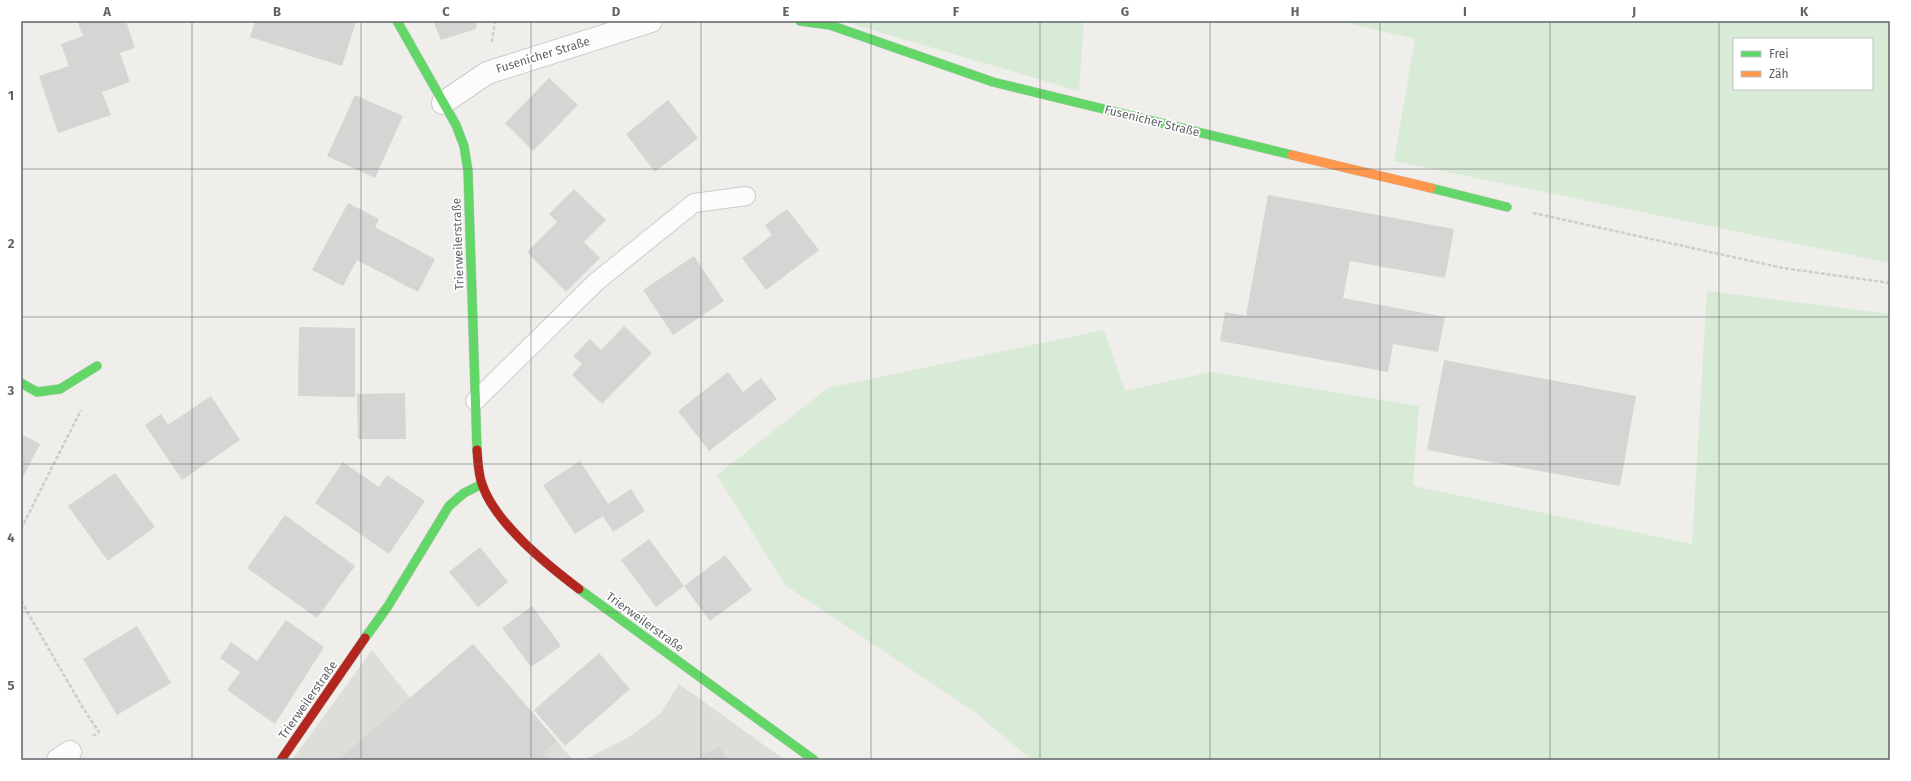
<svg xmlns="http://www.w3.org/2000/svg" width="1911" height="781" viewBox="0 0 1911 781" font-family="'Fira Sans',sans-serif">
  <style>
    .industrial { fill: #dfddda }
    .green { fill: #d8ebd6; fill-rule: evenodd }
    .building { fill: #d6d5d3 }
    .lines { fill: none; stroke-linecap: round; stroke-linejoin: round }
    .lane-casing { stroke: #cbcccc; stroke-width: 20 }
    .street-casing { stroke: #cbcccc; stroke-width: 24 }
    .fast-casing { stroke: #cacacb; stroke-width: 10 }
    .slow-casing { stroke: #cacacb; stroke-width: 10 }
    .jam-casing { stroke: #cacacb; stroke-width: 10 }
    .path { stroke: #cacfcc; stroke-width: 2.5; stroke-dasharray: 4 2; stroke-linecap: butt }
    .lane { stroke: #fdfcfc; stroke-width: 18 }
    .street { stroke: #fdfcfc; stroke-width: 22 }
    .fast { stroke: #63d668; stroke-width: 9 }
    .slow { stroke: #ff974d; stroke-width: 9 }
    .jam { stroke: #b3261e; stroke-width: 9 }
    .grid { fill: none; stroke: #5f6368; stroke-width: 1; stroke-opacity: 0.55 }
    .labels { text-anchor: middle; stroke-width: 3.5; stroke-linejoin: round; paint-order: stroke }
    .street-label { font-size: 12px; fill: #5f6368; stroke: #fff }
    .neatline { fill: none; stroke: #5f6368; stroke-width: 1.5 }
    .grid-label { font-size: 13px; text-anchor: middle; font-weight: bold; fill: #5f6368 }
  </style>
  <rect width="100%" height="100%" fill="#efeeea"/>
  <!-- industrial -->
  <path class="industrial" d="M473 644 573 760H292L372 650 410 698Z
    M679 684 785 760H584L629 737 661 713Z"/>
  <!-- green -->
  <path class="green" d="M842 21H1084L1079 91Z
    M1338 21H1890V263L1394 161 1415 39ZM1734 39H1872V89H1734Z
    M1707 291 1890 314V760H1032L972 710 785 585 717 475 828 388 1104 330 1125 391 1211 372 1419 406 1413 486 1692 544Z"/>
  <!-- building -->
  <path class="building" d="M77 21H126L135 48 120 53 130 82 102 92 111 115 58 133 39 76 69 66 61 44 83 36Z
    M255 21H356L342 66 250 37Z
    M433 21H477L476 29 441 40Z
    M549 78 578 105 533 151 505 123Z
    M355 95 403 116 375 178 327 156Z
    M668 100 698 138 655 172 626 134Z
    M574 189 606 220 584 242 600 258 566 292 527 252 557 222 549 214Z
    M1268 195 1454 229 1445 278 1350 261 1343 298 1445 317 1438 352 1393 344 1388 372 1220 341 1225 312 1246 316Z
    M348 203 379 219 375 227 435 259 418 292 357 260 343 286 312 270Z
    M787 209 819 250 766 290 742 258 772 235 765 225Z
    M694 256 724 301 673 335 643 290Z
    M624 326 652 353 602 404 572 375 582 364 573 356 590 339 601 350Z
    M299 327 355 328V397L298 396Z
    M1444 360 1636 396 1620 486 1427 450Z
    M728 372 743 392 761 378 777 399 709 451 678 411Z
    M405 393 406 439H358L357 394Z
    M211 396 240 440 182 480 145 425 161 414 168 425Z
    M21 434 40 444 21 481Z
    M580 461 608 504 631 489 645 511 613 532 603 516 575 534 543 485Z
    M343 462 379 487 387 475 425 501 389 554 315 503Z
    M115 473 155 527 108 561 68 506Z
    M285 515 355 566 317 618 247 568Z
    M649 539 684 586 656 607 621 560Z
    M480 547 508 582 478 607 449 572Z
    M725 555 752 590 710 621 684 586Z
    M532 606 561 646 531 667 502 628Z
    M286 620 324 647 275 724 227 690 240 672 220 658 231 642 257 661Z
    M137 626 171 683 117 715 83 659Z
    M473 644 557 741 543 753 549 760H338Z
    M599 653 630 689 565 746 534 710Z
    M719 746 727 760H694Z"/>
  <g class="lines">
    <defs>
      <path id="lane" d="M475 401 596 282 694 203 746 196"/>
      <path id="street" d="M443 103 487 73 651 21
        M58 760 70 752"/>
      <path id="fast" d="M397 21 456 125 464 146 468 171 477 450
        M800 21 830 25 993 82 1292 155
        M1431 188 1507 207
        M21 383 37 392 60 389 97 366
        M579 589 814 760
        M365 638 388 606 449 506 464 493 482 484"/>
      <path id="slow" d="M1292 155 1431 188"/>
      <path id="jam" d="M477 450C478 461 478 473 482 484 495 523 546 564 579 589
        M281 760 365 638"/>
    </defs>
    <!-- lane casing -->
    <use href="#lane" class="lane-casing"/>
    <!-- street casing -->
    <use href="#street" class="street-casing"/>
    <!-- fast casing -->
    <use href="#fast" class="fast-casing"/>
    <!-- slow casing -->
    <use href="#slow" class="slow-casing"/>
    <!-- jam casing -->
    <use href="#jam" class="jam-casing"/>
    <!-- path -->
    <path class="path" d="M492 42 495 21
      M1533 213 1783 268 1890 283
      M21 529 81 410
      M21 601 83 708 99 732 93 736"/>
    <!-- lane -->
    <use href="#lane" class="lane"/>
    <!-- street -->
    <use href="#street" class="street"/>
    <!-- fast -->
    <use href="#fast" class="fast"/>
    <!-- slow -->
    <use href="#slow" class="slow"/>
    <!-- jam -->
    <use href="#jam" class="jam"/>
  </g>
  <!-- grid -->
  <path class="grid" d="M192 21V760M361 21V760M531 21V760M701 21V760M871 21V760M1040 21V760M1210 21V760M1380 21V760M1550 21V760M1719 21V760M21 169H1890M21 317H1890M21 464H1890M21 612H1890"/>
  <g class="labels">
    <!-- street labels -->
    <g class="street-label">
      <text transform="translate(543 55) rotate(-17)" y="4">Fusenicher Straße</text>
      <text transform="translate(1152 121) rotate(14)" y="4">Fusenicher Straße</text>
      <text transform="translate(458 244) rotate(-92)" y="4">Trierweilerstraße</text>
      <text transform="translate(645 622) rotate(36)" y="4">Trierweilerstraße</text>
      <text transform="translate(308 700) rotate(-55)" y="4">Trierweilerstraße</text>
    </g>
  </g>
  <!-- border -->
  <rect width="1911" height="781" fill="none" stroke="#ffffff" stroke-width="44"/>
  <!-- legend -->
  <rect x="1733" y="38" width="140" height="52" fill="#ffffff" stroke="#bfc1c3"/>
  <rect x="1741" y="51" width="20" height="6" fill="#63d668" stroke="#bfc1c3"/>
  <text x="1769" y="58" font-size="12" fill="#5f6368">Frei</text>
  <rect x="1741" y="71" width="20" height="6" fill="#ff974d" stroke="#bfc1c3"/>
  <text x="1769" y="78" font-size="12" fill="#5f6368">Zäh</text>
  <rect x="22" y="22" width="1867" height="737" class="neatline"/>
  <g class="grid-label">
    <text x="107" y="16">A</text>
    <text x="277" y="16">B</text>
    <text x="446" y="16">C</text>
    <text x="616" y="16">D</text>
    <text x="786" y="16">E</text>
    <text x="956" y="16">F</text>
    <text x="1125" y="16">G</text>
    <text x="1295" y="16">H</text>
    <text x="1465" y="16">I</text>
    <text x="1634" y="16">J</text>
    <text x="1804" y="16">K</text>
    <text x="11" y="100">1</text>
    <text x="11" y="248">2</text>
    <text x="11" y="395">3</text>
    <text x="11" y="542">4</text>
    <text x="11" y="690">5</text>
  </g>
</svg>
